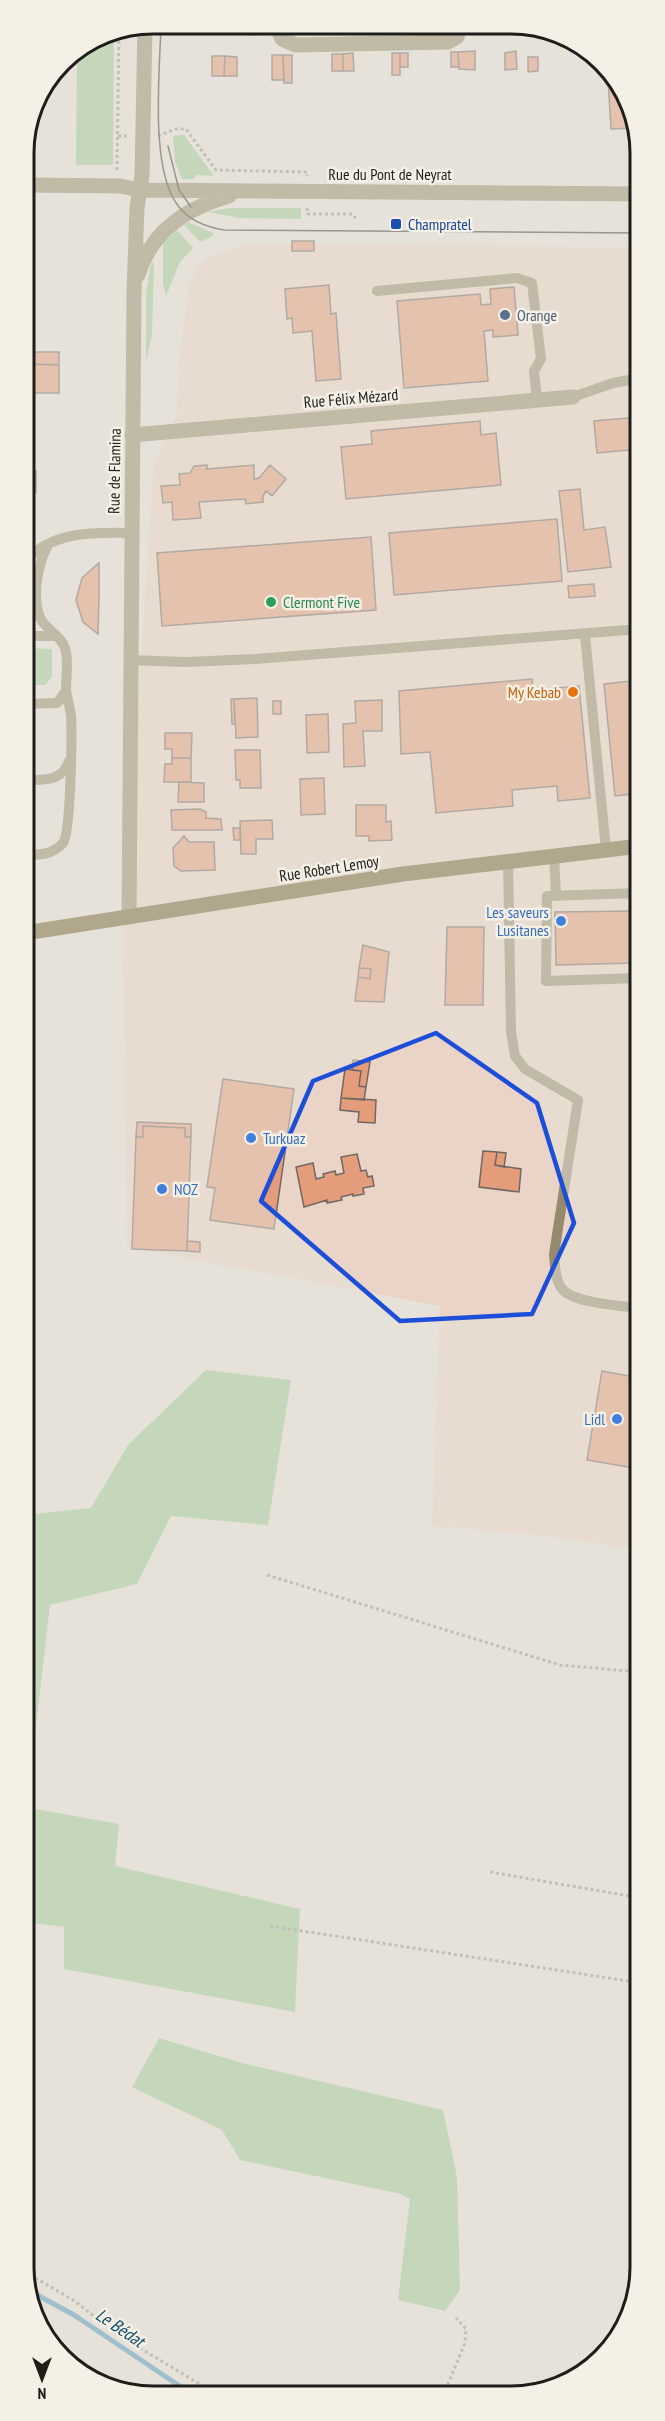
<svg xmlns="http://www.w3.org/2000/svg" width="665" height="2421" viewBox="0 0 665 2421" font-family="'PT Sans Narrow',sans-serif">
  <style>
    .commercial { fill: #ead4c7 }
    .green { fill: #9dca95 }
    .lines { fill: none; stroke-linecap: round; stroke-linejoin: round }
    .stream { stroke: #4995c0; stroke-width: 5 }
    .building { fill: #e49c7a; stroke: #706763; stroke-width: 1.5 }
    .path { stroke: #99968f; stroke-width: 3; stroke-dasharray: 3 3; stroke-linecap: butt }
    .service { stroke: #958a6c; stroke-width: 10 }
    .minor { stroke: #958a6c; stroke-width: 15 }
    .tertiary { stroke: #958a6c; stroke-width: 15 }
    .secondary { stroke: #705f32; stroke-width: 15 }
    .tram { stroke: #3d3a36; stroke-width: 1.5 }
    .marked { fill: none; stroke: #1d4ed8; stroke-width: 4.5; stroke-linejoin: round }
    .transit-dot { fill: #1a4fb4; stroke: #f4f0e6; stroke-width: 2 }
    .service-dot { fill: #5c6f8a; stroke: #f4f0e6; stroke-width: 2 }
    .leisure-dot { fill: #2e9e5b; stroke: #f4f0e6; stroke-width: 2 }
    .food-dot { fill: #e8710a; stroke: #f4f0e6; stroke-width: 2 }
    .shop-dot { fill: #3f7fe0; stroke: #f4f0e6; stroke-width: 2 }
    .labels { text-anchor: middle; stroke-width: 5; stroke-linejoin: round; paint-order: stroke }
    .street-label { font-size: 16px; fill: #1f1d1a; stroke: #f4f0e6 }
    .transit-label { font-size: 16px; fill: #164399; stroke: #f4f0e6; text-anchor: start }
    .service-label { font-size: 16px; fill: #4e5e75; stroke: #f4f0e6; text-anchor: start }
    .leisure-label { font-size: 16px; fill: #27864d; stroke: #f4f0e6; text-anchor: start }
    .food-label { font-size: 16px; fill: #c56008; stroke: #f4f0e6; text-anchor: end }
    .shop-label { font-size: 16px; fill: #366cbe; stroke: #f4f0e6; text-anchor: end }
    .water-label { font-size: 18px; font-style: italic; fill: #104d6b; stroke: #f4f0e6 }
    .rim { fill: none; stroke: #1f1d1a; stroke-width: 3 }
  </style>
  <rect width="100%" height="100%" fill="#e6e2d9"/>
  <!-- commercial -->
  <path class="commercial" d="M243 245 640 247V1550L537 1535 432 1526 440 1306 127 1247 123 925 154 463 176 415 180 357 189 283 199 266 210 257Z"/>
  <!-- green -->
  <path class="green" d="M114 32 113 165H76L77 52 104 34Z
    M184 135 214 176 196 175 193 179H182L175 162 173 136Z
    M230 208H301V219L238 218 208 212Z
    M188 222 213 233V236L200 242 184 225Z
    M177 230 193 248 180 262 166 296 163 284V243Z
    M151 263H154L152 335 146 362V294Z
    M24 648 52 649V677L45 685H24Z
    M206 1370 291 1380 268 1525 171 1516 137 1584 50 1605 35 1735 25 1734V1515L91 1508 128 1445Z
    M25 1807 119 1824 115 1866 300 1909 295 2012 64 1969V1927L25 1922Z
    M159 2038 242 2063 443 2110 457 2177 460 2290 445 2311 398 2300 410 2199 401 2194 240 2160 222 2130 132 2087Z"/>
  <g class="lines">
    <!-- stream -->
    <path class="stream" d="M28 2290 74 2315 193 2395"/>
  </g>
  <!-- building -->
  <path class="building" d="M333 25H349V33H333Z
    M349 25H365V32L349 33Z
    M365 25 382 26V32H365Z
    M269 26 270 34 248 35V27Z
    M382 26H397L398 32H382Z
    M475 51V70L459 69 458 52Z
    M516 51 517 69 505 70V53Z
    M451 52H458L459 67H451Z
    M353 53 354 71H343V54Z
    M392 53H400V75H392Z
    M400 53H408V67H400Z
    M332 54H343V71H332Z
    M272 55H283L284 80H272Z
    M283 55H292V83H284Z
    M212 56H225L224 76H212Z
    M225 56 237 57V76H224Z
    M528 57H538V71L528 72Z
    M608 80H614L636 128 611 129Z
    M292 241H314V251H292Z
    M329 285 331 314 336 313 341 379 316 381 312 331 293 333 292 318 287 319 285 289Z
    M514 287 518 335 493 337V330L484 331 488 381 404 388 397 301 480 294 481 305 491 304 490 289Z
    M24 352H59V365L24 364Z
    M24 364 59 365V393H24Z
    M640 417V449L597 453 594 421Z
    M480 421 481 435 496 433 501 485 346 499 341 447 372 444 371 431Z
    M207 465V469L254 465V479L259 478 270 465 286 479 272 496 266 491 263 496V502L246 504 245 499 199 502 201 518 173 520 172 502 163 503 161 486 180 485 179 474 190 473 194 466Z
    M24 471H36V492H24Z
    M580 489 584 530 605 527 611 567 568 572 559 491Z
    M557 519 562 581 394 595 389 533Z
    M371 537 376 610 162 626 157 553Z
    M99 563V599L98 634 83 622 76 600 82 578Z
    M594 584 595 596 569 598 568 586Z
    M532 679 533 690 579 686 590 798 558 801 557 786 512 790 513 806 436 813 430 752 401 754 399 691Z
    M640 680V793L615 796 604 684Z
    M257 698 258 737 236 738 234 699Z
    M231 699H234L235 724H232Z
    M382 700V731H363L365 766 344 767 343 724 356 723 355 701Z
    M273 701H281V714H273Z
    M328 714 329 752 307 753 306 715Z
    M165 733H192L191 758H172V749H165Z
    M235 750H260L261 788H240V780H236Z
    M172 758H191V782H164L165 764H172Z
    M324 778 325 814 301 815 300 779Z
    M179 782 204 783V802H178Z
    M356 805H386V822L391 821 392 840 369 841V836H356Z
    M200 809 206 812V818L221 819 222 830H172L171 810Z
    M272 820 273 839H256V854H241L240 821Z
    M233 828H240V840H234Z
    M184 836 189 842H214L215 870 181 871 174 866 173 848Z
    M635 911 636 963 556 965 555 912Z
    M447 927H484L483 1005H445Z
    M363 945 389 952 384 1002 355 1001 358 977 370 979 371 969 359 968Z
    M359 968 371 969 370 979 358 977Z
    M353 1060 370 1062 366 1087 359 1086 361 1071 352 1070Z
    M345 1069 361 1071 359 1086 366 1087 364 1100 341 1098Z
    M223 1079 294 1089 274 1229 210 1220 215 1188 207 1187Z
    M341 1098 376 1100 375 1123 358 1122 359 1112 340 1110Z
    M137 1122 191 1124V1137H185V1128L143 1126V1137H136Z
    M143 1126 185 1128V1137H191L187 1251 132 1249 136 1137H143Z
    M483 1151 497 1152 495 1165 521 1169 519 1192 479 1187Z
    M497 1152 506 1153 504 1167 495 1165Z
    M357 1154 361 1171 366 1170 368 1177 372 1176 374 1186 363 1188 364 1194 353 1196V1194L341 1197 342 1200 327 1203V1200L304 1207 296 1167 313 1163 316 1179 324 1177 323 1174 335 1171 336 1175 344 1173 341 1157Z
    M187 1241 200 1242V1252L187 1251Z
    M602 1371 640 1378V1469L587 1460Z"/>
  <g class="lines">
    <!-- path -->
    <path class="path" d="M118 136H128
      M158 136 175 129H186L216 170 307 172V176
      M117 170 119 31
      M307 208V214H353L356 219
      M267 1575 560 1665 640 1672
      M490 1872 641 1898
      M270 1926 641 1983
      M25 2272 73 2300 120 2336 218 2395
      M443 2396 465 2343 466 2329 456 2318"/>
    <!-- service -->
    <path class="service" d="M377 291 517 278 532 283 541 359 534 371 537 400
      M573 397 613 383 640 378
      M24 562C52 531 94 532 131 533
      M585 635 606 850
      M24 636H55
      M129 660 186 662 255 659 640 629
      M24 704 57 703 66 691
      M25 780C44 780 62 782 69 761
      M25 855C38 855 53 855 63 843 71 833 72 734 71 716 70 707 67 698 66 689 66 676 69 661 65 648 60 633 42 629 38 612 33 592 38 563 48 545
      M554 856 556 894
      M508 861 511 1032 515 1056 525 1069 578 1100 554 1254C555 1265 555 1282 563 1290 575 1303 622 1306 640 1308
      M640 893 547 896 546 981 640 978"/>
    <!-- minor -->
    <path class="minor" d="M276 25 282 39 296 45 448 42 457 37 461 26
      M24 185 120 186 140 190
      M132 435 573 397"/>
    <!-- tertiary -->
    <path class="tertiary" d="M140 190 640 194
      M138 275C152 230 187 208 229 196
      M129 917 134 292 137 208 142 176 145 26"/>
    <!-- secondary -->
    <path class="secondary" d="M25 933 403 874 640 846"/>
    <!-- tram -->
    <path class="tram" d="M161 24C160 71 149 170 179 207 190 221 206 227 224 230L640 233
      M168 146 179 190 191 207"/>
  </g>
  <!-- marked area -->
  <path d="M0 0H665V2421H0ZM436 1033 537 1103 574 1223 532 1314 400 1321 261 1201 313 1081Z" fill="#e6e2d9" fill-opacity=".55" fill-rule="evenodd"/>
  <path class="marked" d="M436 1033 537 1103 574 1223 532 1314 400 1321 261 1201 313 1081Z"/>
  <!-- markers -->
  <rect class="transit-dot" x="390" y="218" width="12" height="12" rx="3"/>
  <circle class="service-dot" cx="505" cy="315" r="6"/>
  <circle class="leisure-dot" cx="271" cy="602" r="6"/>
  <circle class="food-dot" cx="573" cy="692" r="6"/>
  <g class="shop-dot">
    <circle cx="561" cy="921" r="6"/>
    <circle cx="251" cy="1138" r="6"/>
    <circle cx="162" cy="1189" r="6"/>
    <circle cx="617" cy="1419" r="6"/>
  </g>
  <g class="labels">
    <!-- street labels -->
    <g class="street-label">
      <text x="390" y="180">Rue du Pont de Neyrat</text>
      <text transform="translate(351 398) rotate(-5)" y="6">Rue Félix Mézard</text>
      <text transform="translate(114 471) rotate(-89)" y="6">Rue de Flamina</text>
      <text transform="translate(329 868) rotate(-9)" y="6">Rue Robert Lemoy</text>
    </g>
    <!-- transit labels -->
    <g class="transit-label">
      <text x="408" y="230">Champratel</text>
    </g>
    <!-- service labels -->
    <g class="service-label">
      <text x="517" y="321">Orange</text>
    </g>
    <!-- leisure labels -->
    <g class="leisure-label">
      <text x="283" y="608">Clermont Five</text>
    </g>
    <!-- food labels -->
    <g class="food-label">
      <text x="561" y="698">My Kebab</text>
    </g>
    <!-- shop labels -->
    <g class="shop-label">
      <text x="549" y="918">Les saveurs<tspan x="549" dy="18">Lusitanes</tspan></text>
      <text x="263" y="1144" text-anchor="start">Turkuaz</text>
      <text x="174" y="1195" text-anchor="start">NOZ</text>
      <text x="605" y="1425">Lidl</text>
    </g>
    <!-- water labels -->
    <g class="water-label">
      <text transform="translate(120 2328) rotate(34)" y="6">Le Bédat</text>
    </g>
  </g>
  <!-- crop -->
  <path d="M0 0H665V2421H0ZM153 34H511A119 119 0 0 1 630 153V2267A119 119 0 0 1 511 2386H153A119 119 0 0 1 34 2267V153A119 119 0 0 1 153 34Z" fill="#f4f0e6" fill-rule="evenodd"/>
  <path class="rim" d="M153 34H511A119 119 0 0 1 630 153V2267A119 119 0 0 1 511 2386H153A119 119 0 0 1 34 2267V153A119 119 0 0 1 153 34Z"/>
  <!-- north arrow -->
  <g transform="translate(42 2379) rotate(180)" stroke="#f4f0e6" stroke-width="4.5" paint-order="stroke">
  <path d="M0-4.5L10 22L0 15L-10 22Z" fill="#1f1d1a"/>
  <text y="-9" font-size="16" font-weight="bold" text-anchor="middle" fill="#1f1d1a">N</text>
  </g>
</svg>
